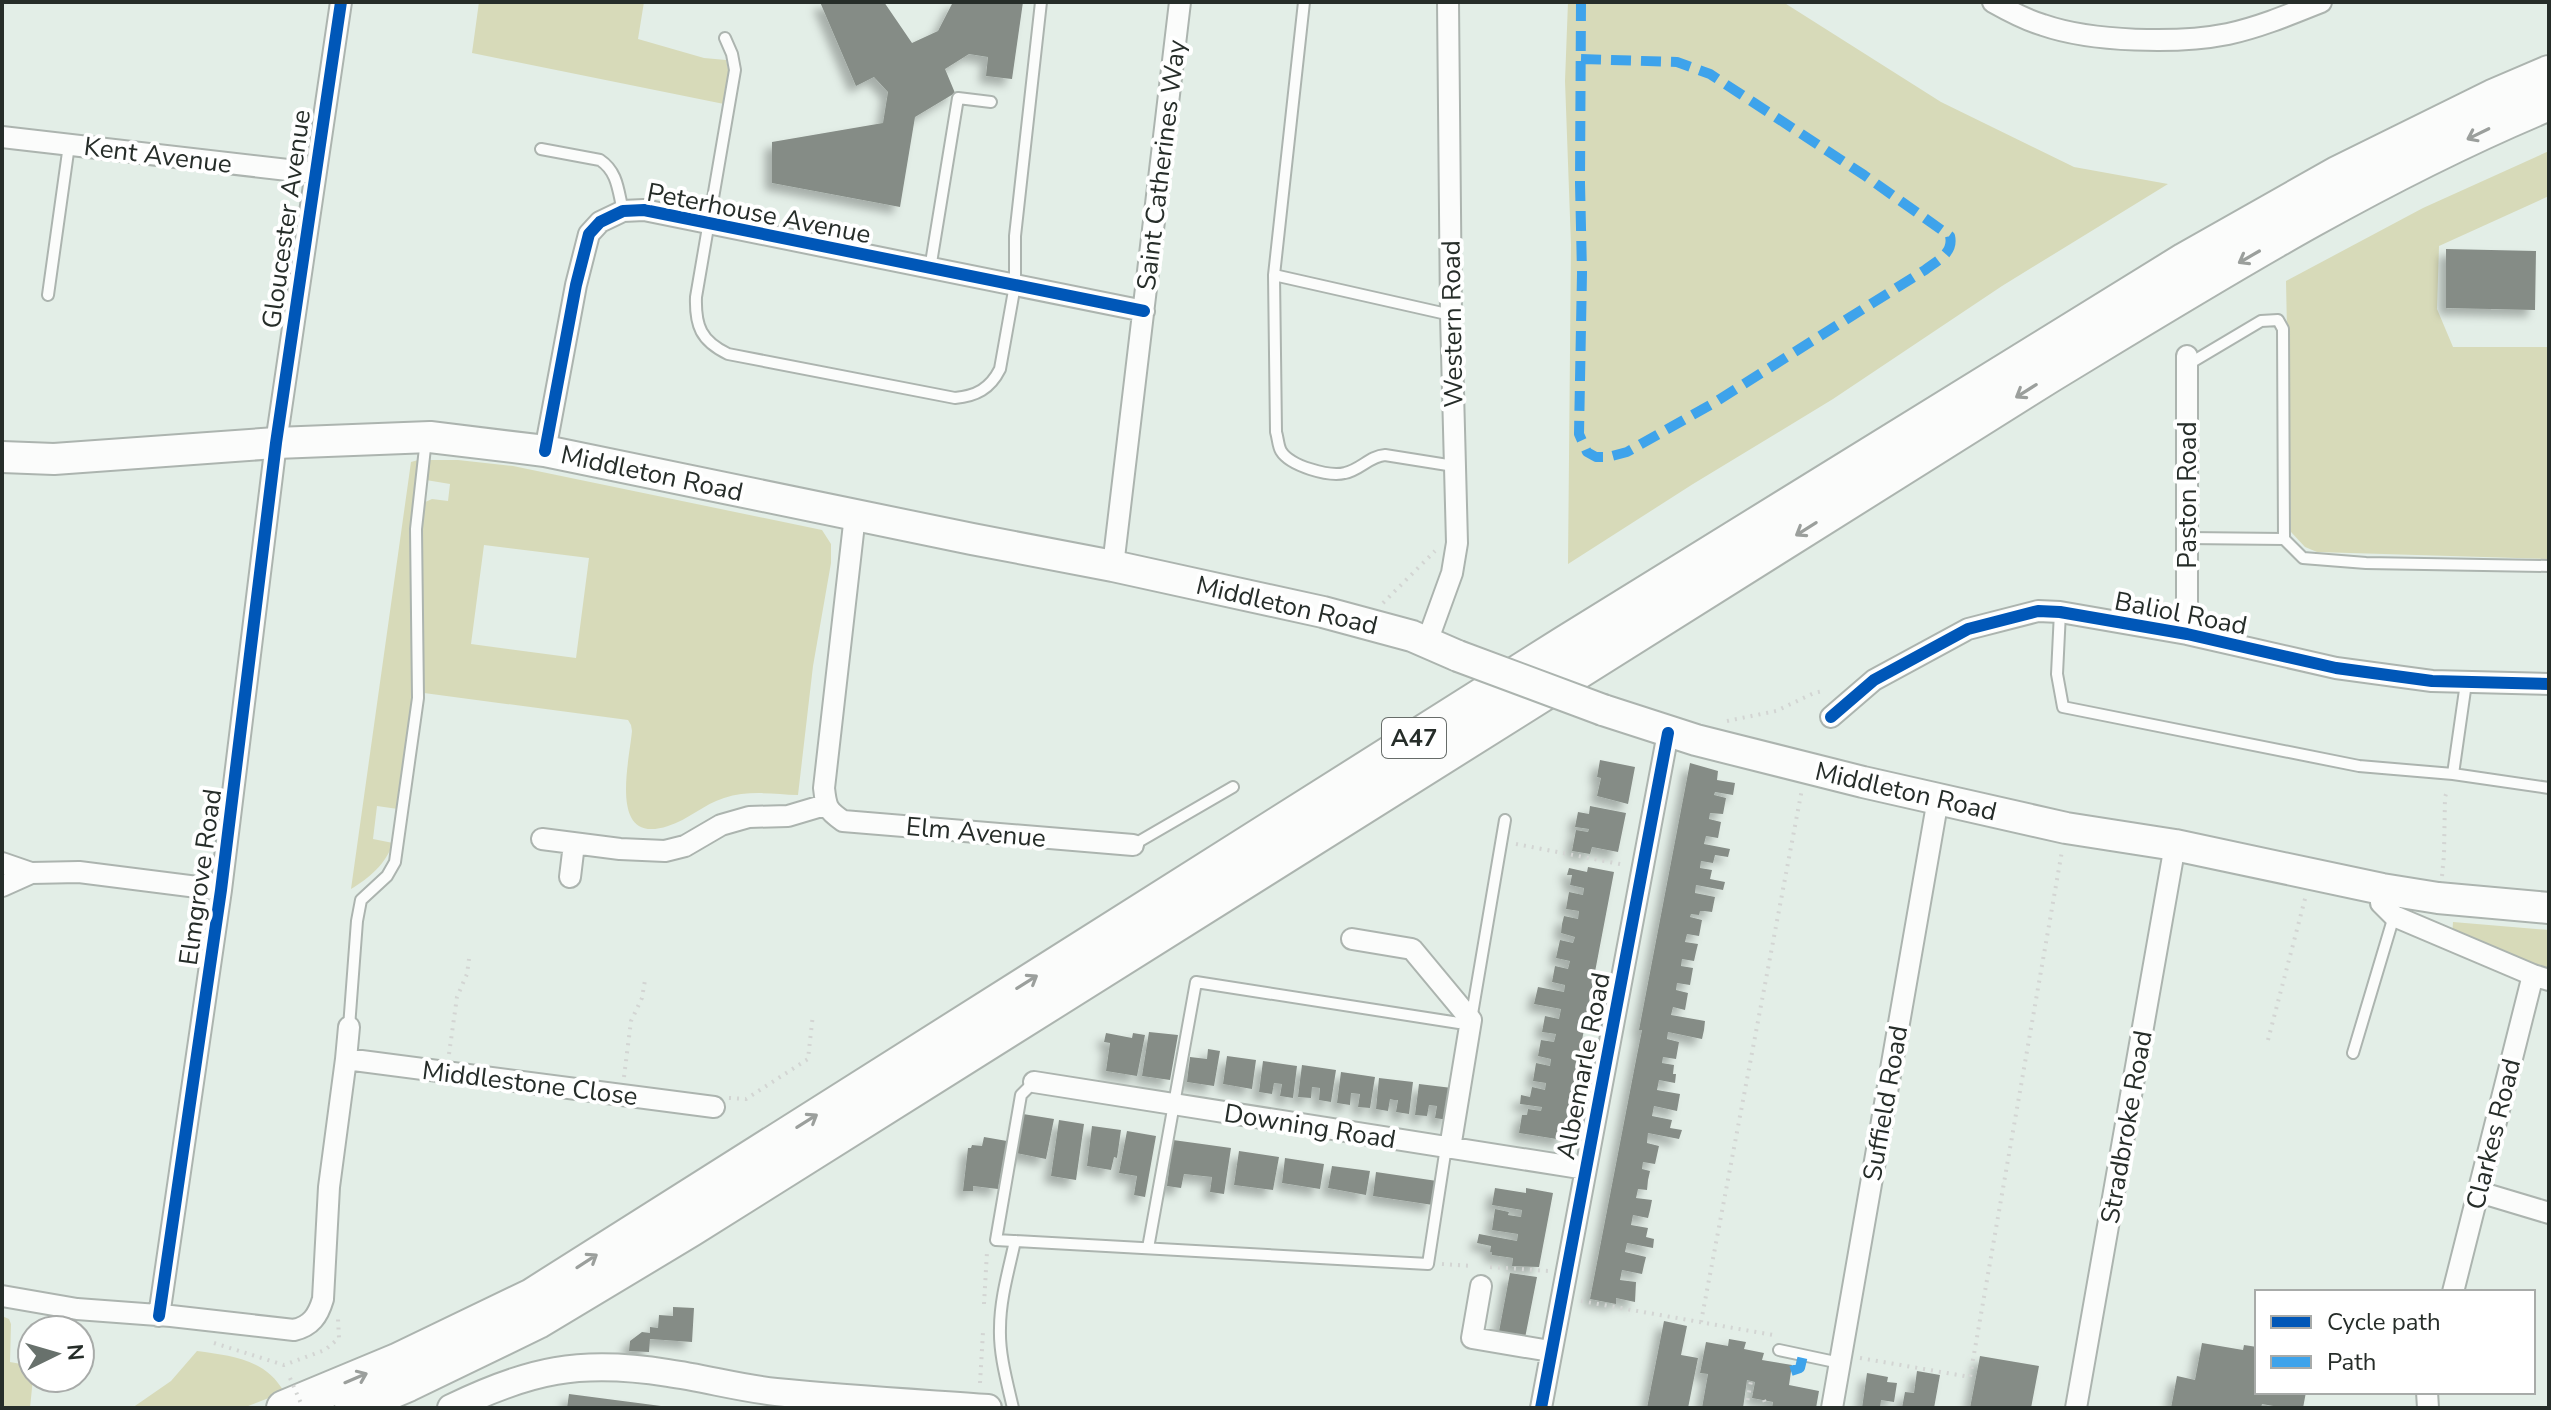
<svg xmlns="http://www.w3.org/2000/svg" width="2551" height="1410" viewBox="0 0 2551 1410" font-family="'Nunito Sans',sans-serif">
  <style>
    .green { fill: #d7dab9; fill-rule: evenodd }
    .building { fill: #858c86; filter: url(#shadow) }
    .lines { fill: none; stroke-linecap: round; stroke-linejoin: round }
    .service-casing { stroke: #acb4af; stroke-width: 14 }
    .minor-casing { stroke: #acb4af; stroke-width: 24 }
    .tertiary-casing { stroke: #acb4af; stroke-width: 30 }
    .secondary-casing { stroke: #acb4af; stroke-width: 34 }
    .trunk-casing { stroke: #acb4af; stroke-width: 38 }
    .path { stroke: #d3d5d3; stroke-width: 4; stroke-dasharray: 2 6; stroke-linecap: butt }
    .service { stroke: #fbfcfb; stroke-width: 10 }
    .minor { stroke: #fbfcfb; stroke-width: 20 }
    .tertiary { stroke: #fbfcfb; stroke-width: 26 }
    .secondary { stroke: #fbfcfb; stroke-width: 30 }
    .trunk { stroke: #fbfcfb; stroke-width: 34 }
    .secondary-bridge-casing { stroke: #acb4af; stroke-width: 34; stroke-linecap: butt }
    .path-bridge { stroke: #d3d5d3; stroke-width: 4; stroke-dasharray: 2 6; stroke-linecap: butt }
    .secondary-bridge { stroke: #fbfcfb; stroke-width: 30 }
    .quiet { stroke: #3ea3eb; stroke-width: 10; stroke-dasharray: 20 10; stroke-linecap: butt }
    .cycleway-casing { stroke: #fff; stroke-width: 17 }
    .cycleway { stroke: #0057b8; stroke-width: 12 }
    .oneway { stroke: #9b9f9c }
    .labels { text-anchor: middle; stroke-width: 8; stroke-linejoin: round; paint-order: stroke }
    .shield { fill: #fff; stroke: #676c69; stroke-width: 2 }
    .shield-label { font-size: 24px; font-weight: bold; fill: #262d29 }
    .street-label { font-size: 26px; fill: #262d29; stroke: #fff }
  </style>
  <defs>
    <filter id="shadow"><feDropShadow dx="-7" dy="7" stdDeviation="4" flood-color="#0004"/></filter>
  </defs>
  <rect width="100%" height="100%" fill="#e3eee7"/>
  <!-- green -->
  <path class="green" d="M479 2H644L638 39 704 58 726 60 729 73 724 104 472 53Z
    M1568 2H1783L1941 102 2074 167 2168 184 2002 286 1833 399 1693 484 1568 564 1571 245 1565 81Z
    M2549 151V196L2439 246 2437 309 2453 347H2549V559L2317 552 2305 547 2291 532 2286 281 2423 208Z
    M418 460C419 495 412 531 411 566 410 608 417 650 414 692L398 809 377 806 373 839 393 843C386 864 369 878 351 889L411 462Z
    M428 460H458L513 466 822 530 831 544V563L813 666 798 795C773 794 748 790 724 798 704 804 688 820 668 826 608 846 629 764 632 731L631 725 628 720 424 693 422 584 423 503 432 499 448 501 450 484 426 480ZM484 545 589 558 576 658 471 644Z
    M2453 922 2549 930V973L2452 937Z
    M2 1316 9 1319 11 1324 10 1362 32 1366 33 1378 30 1408H2Z
    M197 1351C232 1356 266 1359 284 1392L243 1408H132L171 1381Z"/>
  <!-- building -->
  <path class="building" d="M820 2H884L912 43 938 31 953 2H1023L1012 79 986 76 988 57 969 54 945 69 955 93 915 117 900 207 772 183V142L883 123 888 92 874 77 856 86Z
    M2446 249 2536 251 2535 310 2446 308Z
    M1600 760 1635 767 1628 804 1597 796 1601 778 1597 777Z
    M1690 763 1718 771 1717 780 1735 783 1733 795 1715 792 1714 795 1726 798 1723 814 1710 813 1709 819 1721 822 1718 838 1706 836 1704 844 1730 849 1728 857 1715 855 1713 863 1701 861 1700 868 1712 870 1710 879 1725 882 1723 890 1696 885 1695 893 1715 897 1712 912 1704 911H1700L1699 915 1691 914 1690 917 1702 920 1699 936 1687 934 1685 942 1698 944 1696 952 1694 961 1682 959 1681 966 1693 968 1690 985 1677 983 1676 990 1688 993 1685 1010 1673 1007 1671 1015 1705 1021 1704 1030 1702 1039 1668 1032 1667 1039 1679 1042 1676 1059 1663 1057 1662 1063 1674 1065 1673 1074H1676L1675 1083 1659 1080 1657 1090 1680 1094 1677 1111 1654 1106 1652 1116 1672 1120 1670 1128 1682 1130 1679 1139 1648 1133 1647 1143 1659 1146 1655 1164 1643 1162 1642 1169 1650 1171 1648 1180 1647 1190 1638 1189 1636 1198 1652 1200 1650 1210 1648 1218 1633 1215 1631 1225 1648 1228 1646 1237 1654 1239 1653 1248 1627 1243 1625 1252 1646 1257 1644 1265 1642 1274 1622 1270 1620 1280 1636 1282 1635 1302 1616 1298V1304L1590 1299 1637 1055 1642 1030H1639Z
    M1590 806 1626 813 1618 852 1592 847 1590 854 1572 851 1576 830 1588 832 1589 829 1575 827 1578 812 1589 814Z
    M1588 867 1614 872 1563 1140 1519 1133 1522 1115H1527L1528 1109 1541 1111 1542 1107 1520 1104 1521 1095 1530 1097 1532 1087 1545 1090 1546 1083 1533 1081 1536 1063 1550 1066 1551 1059 1538 1056 1541 1040 1554 1042 1556 1034 1542 1032 1545 1016 1559 1019 1561 1009 1534 1004 1538 987 1564 992 1565 985 1552 982 1555 966 1568 969 1570 961 1556 958 1560 940 1573 943 1575 937 1561 933 1562 924 1564 916 1578 919 1579 911 1566 909 1569 892 1583 895 1584 888 1570 885 1572 875H1567L1569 868 1587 872Z
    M1149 1032 1178 1035 1170 1080 1142 1076Z
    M1106 1033 1132 1038 1133 1033 1145 1035 1137 1076 1106 1071 1110 1043 1104 1042Z
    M1208 1049 1220 1051 1214 1086 1187 1082 1190 1057 1207 1059Z
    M1227 1056 1256 1060 1252 1089 1223 1084Z
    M1263 1061 1297 1066 1293 1098 1280 1096 1282 1084 1274 1083 1272 1094 1259 1092Z
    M1302 1065 1336 1070 1331 1102 1319 1100 1320 1088 1312 1087 1311 1098 1298 1097Z
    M1341 1072 1375 1077 1370 1108 1358 1107 1360 1094 1351 1093 1350 1105 1337 1103Z
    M1379 1078 1413 1082 1409 1114 1396 1112 1398 1100H1394L1390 1099 1388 1111 1376 1109Z
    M1419 1084 1452 1088 1448 1120 1435 1118 1437 1106 1429 1105 1427 1116 1415 1115Z
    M1023 1114 1054 1119 1046 1159 1016 1153Z
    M1059 1120 1084 1124 1076 1180 1051 1176Z
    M1092 1126 1121 1130 1117 1158 1114 1157 1111 1170 1087 1166Z
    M1127 1131 1156 1136 1145 1197 1134 1195 1137 1176 1119 1173Z
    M984 1137 1007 1141 998 1189 973 1186V1191H963L968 1148H971L972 1145 982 1146Z
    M1173 1140 1231 1148 1224 1194 1210 1192 1212 1177 1184 1174 1181 1188 1167 1186Z
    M1239 1151 1279 1157 1273 1190 1234 1185Z
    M1285 1158 1324 1164 1320 1189 1282 1183Z
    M1332 1166 1370 1171 1366 1195 1328 1188Z
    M1376 1172 1437 1181 1433 1205 1373 1196Z
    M1495 1188 1526 1193V1188L1553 1193 1539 1267 1512 1266 1513 1258 1492 1255V1252H1490L1491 1246 1477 1243 1479 1234 1517 1241 1518 1234 1492 1230 1495 1209 1509 1212 1508 1215 1521 1217 1522 1210 1492 1205Z
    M1510 1273 1537 1277 1524 1343 1498 1337Z
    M673 1307 694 1308 692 1342 650 1339 649 1352 629 1351 630 1341 642 1332 650 1333V1327L658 1328 659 1315 673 1316Z
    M1664 1321 1687 1326 1681 1355 1698 1358 1688 1408H1647Z
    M1729 1339 1746 1342 1744 1349 1764 1353 1762 1360 1792 1365 1789 1385 1819 1391 1816 1408 1806 1406V1408H1772L1773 1402 1752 1398 1755 1382 1747 1380 1743 1408H1702L1708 1374 1700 1373 1706 1342 1728 1346Z
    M2202 1343 2243 1350 2244 1345 2257 1347V1392H2306L2303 1408H2285L2262 1404 2261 1408H2171L2177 1376 2195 1380Z
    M1980 1356 2039 1366 2031 1408H1970Z
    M1917 1371 1940 1375 1934 1408H1902L1905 1392 1914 1393Z
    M1867 1373 1888 1377 1887 1382 1897 1383 1894 1402 1881 1400 1880 1408H1862Z
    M569 1394 661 1406 660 1408H567Z"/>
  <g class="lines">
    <defs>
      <path id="service" d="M1304 2 1274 275 1276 432C1278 438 1278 446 1281 451 1290 466 1329 477 1345 473 1360 470 1370 456 1385 455L1454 466
        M725 38 732 54 735 70 696 297C695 326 701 341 728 354L955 398C976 396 990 389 1000 369L1015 285V236L1041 2
        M541 149 600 160C618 172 618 191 623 211
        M930 269 958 98 991 102
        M1274 275 1451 315
        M48 295 69 145
        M2187 365 2261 321 2278 320 2283 329 2284 539 2303 558 2366 563 2549 566
        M2187 538 2284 539
        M2060 612 2057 674 2063 707 2359 766 2453 774 2549 788
        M2453 774 2466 683
        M1133 845 1233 787
        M349 1027 357 921 361 900 387 876 395 862 418 698 416 529 426 439
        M2353 1053 2394 916
        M1034 1082 1021 1095 996 1240 1428 1264 1446 1147
        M1148 1248 1196 982 1459 1023 1471 1020 1505 820
        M1779 1350 1840 1363
        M1013 1408C1007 1382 999 1354 1000 1328 1000 1299 1009 1269 1015 1241"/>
      <path id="minor" d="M1993 2C2009 11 2026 20 2043 25 2092 42 2178 44 2228 34 2260 27 2291 14 2321 2
        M2 137 314 173
        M2187 356V634
        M545 451 576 285 589 234 600 222 623 211 644 210 1144 311
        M855 515 824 788C826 807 827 810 843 821L1133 845
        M1113 566 1180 2
        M1427 642 1452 573 1457 543 1451 315 1448 2
        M1831 717 1874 680 1968 629 2038 611 2060 612 2187 634 2336 668 2432 681 2549 684
        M542 839 620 849 665 851 685 846 721 825 749 817 788 816 825 805
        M2 863 31 873 79 872 221 890
        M570 877 574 844
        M2 886 31 873
        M2382 889 2381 903 2394 916 2533 975 2549 980
        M1352 939 1412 949 1471 1020 1450 1148
        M346 1059 349 1027
        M1034 1082 1586 1169
        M2479 1192 2549 1213
        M1481 1286 1472 1338 1550 1351
        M2453 1292 2533 975
        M2 1296 77 1309 171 1316 294 1330C311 1326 318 1316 323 1299L329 1187 346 1059 714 1107
        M159 1316 221 890 276 443 341 2
        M2427 1392 2428 1408
        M1541 1408 1668 733
        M1832 1408 1938 799
        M2076 1408 2175 845"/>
      <path id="tertiary" d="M451 1408C529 1370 580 1359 668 1373 704 1378 740 1388 776 1392 846 1399 917 1403 988 1408"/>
      <path id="secondary" d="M2 457 54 459 276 443 430 437 545 451 972 539 1113 566 1323 612 1412 636 1458 656
        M1603 710 1696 740 1863 782 2066 828 2175 845 2382 889 2438 898 2549 908"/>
      <path id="trunk" d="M284 1408 397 1361 532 1296 1565 643 2185 260 2337 174 2493 97 2549 73
        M352 1408 408 1384 538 1321 691 1229 2047 377C2210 278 2373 176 2549 103"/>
    </defs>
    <!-- service casing -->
    <use href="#service" class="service-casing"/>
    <!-- minor casing -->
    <use href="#minor" class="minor-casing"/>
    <!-- tertiary casing -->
    <use href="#tertiary" class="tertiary-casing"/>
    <!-- secondary casing -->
    <use href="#secondary" class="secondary-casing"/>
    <!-- trunk casing -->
    <use href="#trunk" class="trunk-casing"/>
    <!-- path -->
    <path class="path" d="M1383 603 1435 551
      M1727 721 1776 711 1814 693 1823 691
      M1516 844 1625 865
      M2442 876 2444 855 2445 797 2448 789
      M2268 1040 2306 895
      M449 1054 457 997 467 974 469 959
      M624 1077 631 1021 642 998 645 980
      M729 1098 746 1099 808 1059 813 1014
      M1442 1264 1473 1266
      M1490 1267 1549 1271
      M1581 1301 1773 1335
      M984 1304 987 1252
      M1701 1322 1802 789
      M214 1343 284 1365 325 1350 339 1338 338 1319
      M1860 1358 1970 1377 2062 851
      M980 1383 983 1332
      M1764 1400 1767 1408
      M1746 1408 1751 1381"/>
    <!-- service -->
    <use href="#service" class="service"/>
    <!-- minor -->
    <use href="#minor" class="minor"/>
    <!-- tertiary -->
    <use href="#tertiary" class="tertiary"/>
    <!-- secondary -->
    <use href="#secondary" class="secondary"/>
    <!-- trunk -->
    <use href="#trunk" class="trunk"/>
    <defs>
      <path id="secondary-bridge" d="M1458 656 1603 710"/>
    </defs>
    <!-- secondary-bridge casing -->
    <use href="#secondary-bridge" class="secondary-bridge-casing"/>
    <!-- path-bridge -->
    <path class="path-bridge" d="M290 1378 303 1408"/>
    <!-- secondary-bridge -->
    <use href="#secondary-bridge" class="secondary-bridge"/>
    <!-- quiet -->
    <path class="quiet" d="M1581 59 1677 62 1710 74 1864 175 1950 236C1954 253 1938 260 1925 270L1712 404 1627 452 1608 457H1596L1587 452 1579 434 1582 273 1580 183 1581 2
      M1791 1371 1800 1368 1803 1355"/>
    <defs>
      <path id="cycleway" d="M545 451 576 285 589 234 600 222 623 211 644 210 1144 311
        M1831 717 1874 680 1968 629 2038 611 2060 612 2187 634 2336 668 2432 681 2549 684
        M159 1316 221 890 276 443 341 2
        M1541 1408 1668 733"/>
    </defs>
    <!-- cycleway casing -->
    <use href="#cycleway" class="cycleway-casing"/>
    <!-- cycleway -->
    <use href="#cycleway" class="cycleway"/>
  </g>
  <!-- one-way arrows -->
  <defs><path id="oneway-shaft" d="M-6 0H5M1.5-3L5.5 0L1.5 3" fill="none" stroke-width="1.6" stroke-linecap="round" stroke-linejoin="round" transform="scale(2)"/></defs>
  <g class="oneway">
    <use href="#oneway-shaft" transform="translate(2478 134) rotate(154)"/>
    <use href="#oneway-shaft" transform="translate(2249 257) rotate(150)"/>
    <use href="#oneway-shaft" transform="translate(2026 391) rotate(148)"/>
    <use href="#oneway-shaft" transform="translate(1806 529) rotate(148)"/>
    <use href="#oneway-shaft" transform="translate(1027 982) rotate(-32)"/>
    <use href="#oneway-shaft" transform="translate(807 1121) rotate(-32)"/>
    <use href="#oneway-shaft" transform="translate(587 1261) rotate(-33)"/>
    <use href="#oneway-shaft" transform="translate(356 1378) rotate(-23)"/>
  </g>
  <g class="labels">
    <!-- shield labels -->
    <rect class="shield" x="1382" y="718" width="64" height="40" rx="6"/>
    <g class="shield-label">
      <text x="1414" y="746">A47</text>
    </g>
    <!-- street labels -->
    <g class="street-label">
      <text transform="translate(158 155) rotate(7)" y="9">Kent Avenue</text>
      <text transform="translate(1161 165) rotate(-83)" y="9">Saint Catherines Way</text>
      <text transform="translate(759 213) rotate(11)" y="9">Peterhouse Avenue</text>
      <text transform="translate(286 219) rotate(-82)" y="9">Gloucester Avenue</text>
      <text transform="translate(1452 324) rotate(-91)" y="9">Western Road</text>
      <text transform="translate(652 473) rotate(12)" y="9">Middleton Road</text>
      <text transform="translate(2187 495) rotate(-90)" y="9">Paston Road</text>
      <text transform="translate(1287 605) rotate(13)" y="9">Middleton Road</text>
      <text transform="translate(2181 613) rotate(11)" y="9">Baliol Road</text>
      <text transform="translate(1906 791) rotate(13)" y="9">Middleton Road</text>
      <text transform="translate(976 832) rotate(5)" y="9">Elm Avenue</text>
      <text transform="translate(200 877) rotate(-82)" y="9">Elmgrove Road</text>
      <text transform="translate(1583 1066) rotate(-79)" y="9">Albemarle Road</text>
      <text transform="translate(530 1083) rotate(7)" y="9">Middlestone Close</text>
      <text transform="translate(1885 1103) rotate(-80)" y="9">Suffield Road</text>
      <text transform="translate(1310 1126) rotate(9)" y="9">Downing Road</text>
      <text transform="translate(2126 1127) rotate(-80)" y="9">Stradbroke Road</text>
      <text transform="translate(2493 1134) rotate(-76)" y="9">Clarkes Road</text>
    </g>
  </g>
  <!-- border -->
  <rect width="2551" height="1410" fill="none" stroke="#262d29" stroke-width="8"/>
  <!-- legend -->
  <rect x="2255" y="1290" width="280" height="104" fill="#ffffff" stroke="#a8aba9" stroke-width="2"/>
  <rect x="2271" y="1316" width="40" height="12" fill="#0057b8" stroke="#a8aba9" stroke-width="2"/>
  <text x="2327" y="1330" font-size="24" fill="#262d29">Cycle path</text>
  <rect x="2271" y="1356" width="40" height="12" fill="#3ea3eb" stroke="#a8aba9" stroke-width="2"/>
  <text x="2327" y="1370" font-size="24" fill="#262d29">Path</text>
  <!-- north arrow -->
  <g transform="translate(56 1354) rotate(85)"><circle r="38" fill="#ffffff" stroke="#a8aba9" stroke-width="2"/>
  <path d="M0-6L14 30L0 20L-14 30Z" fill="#68716c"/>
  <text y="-12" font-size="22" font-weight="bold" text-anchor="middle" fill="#262d29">N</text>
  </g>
</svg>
